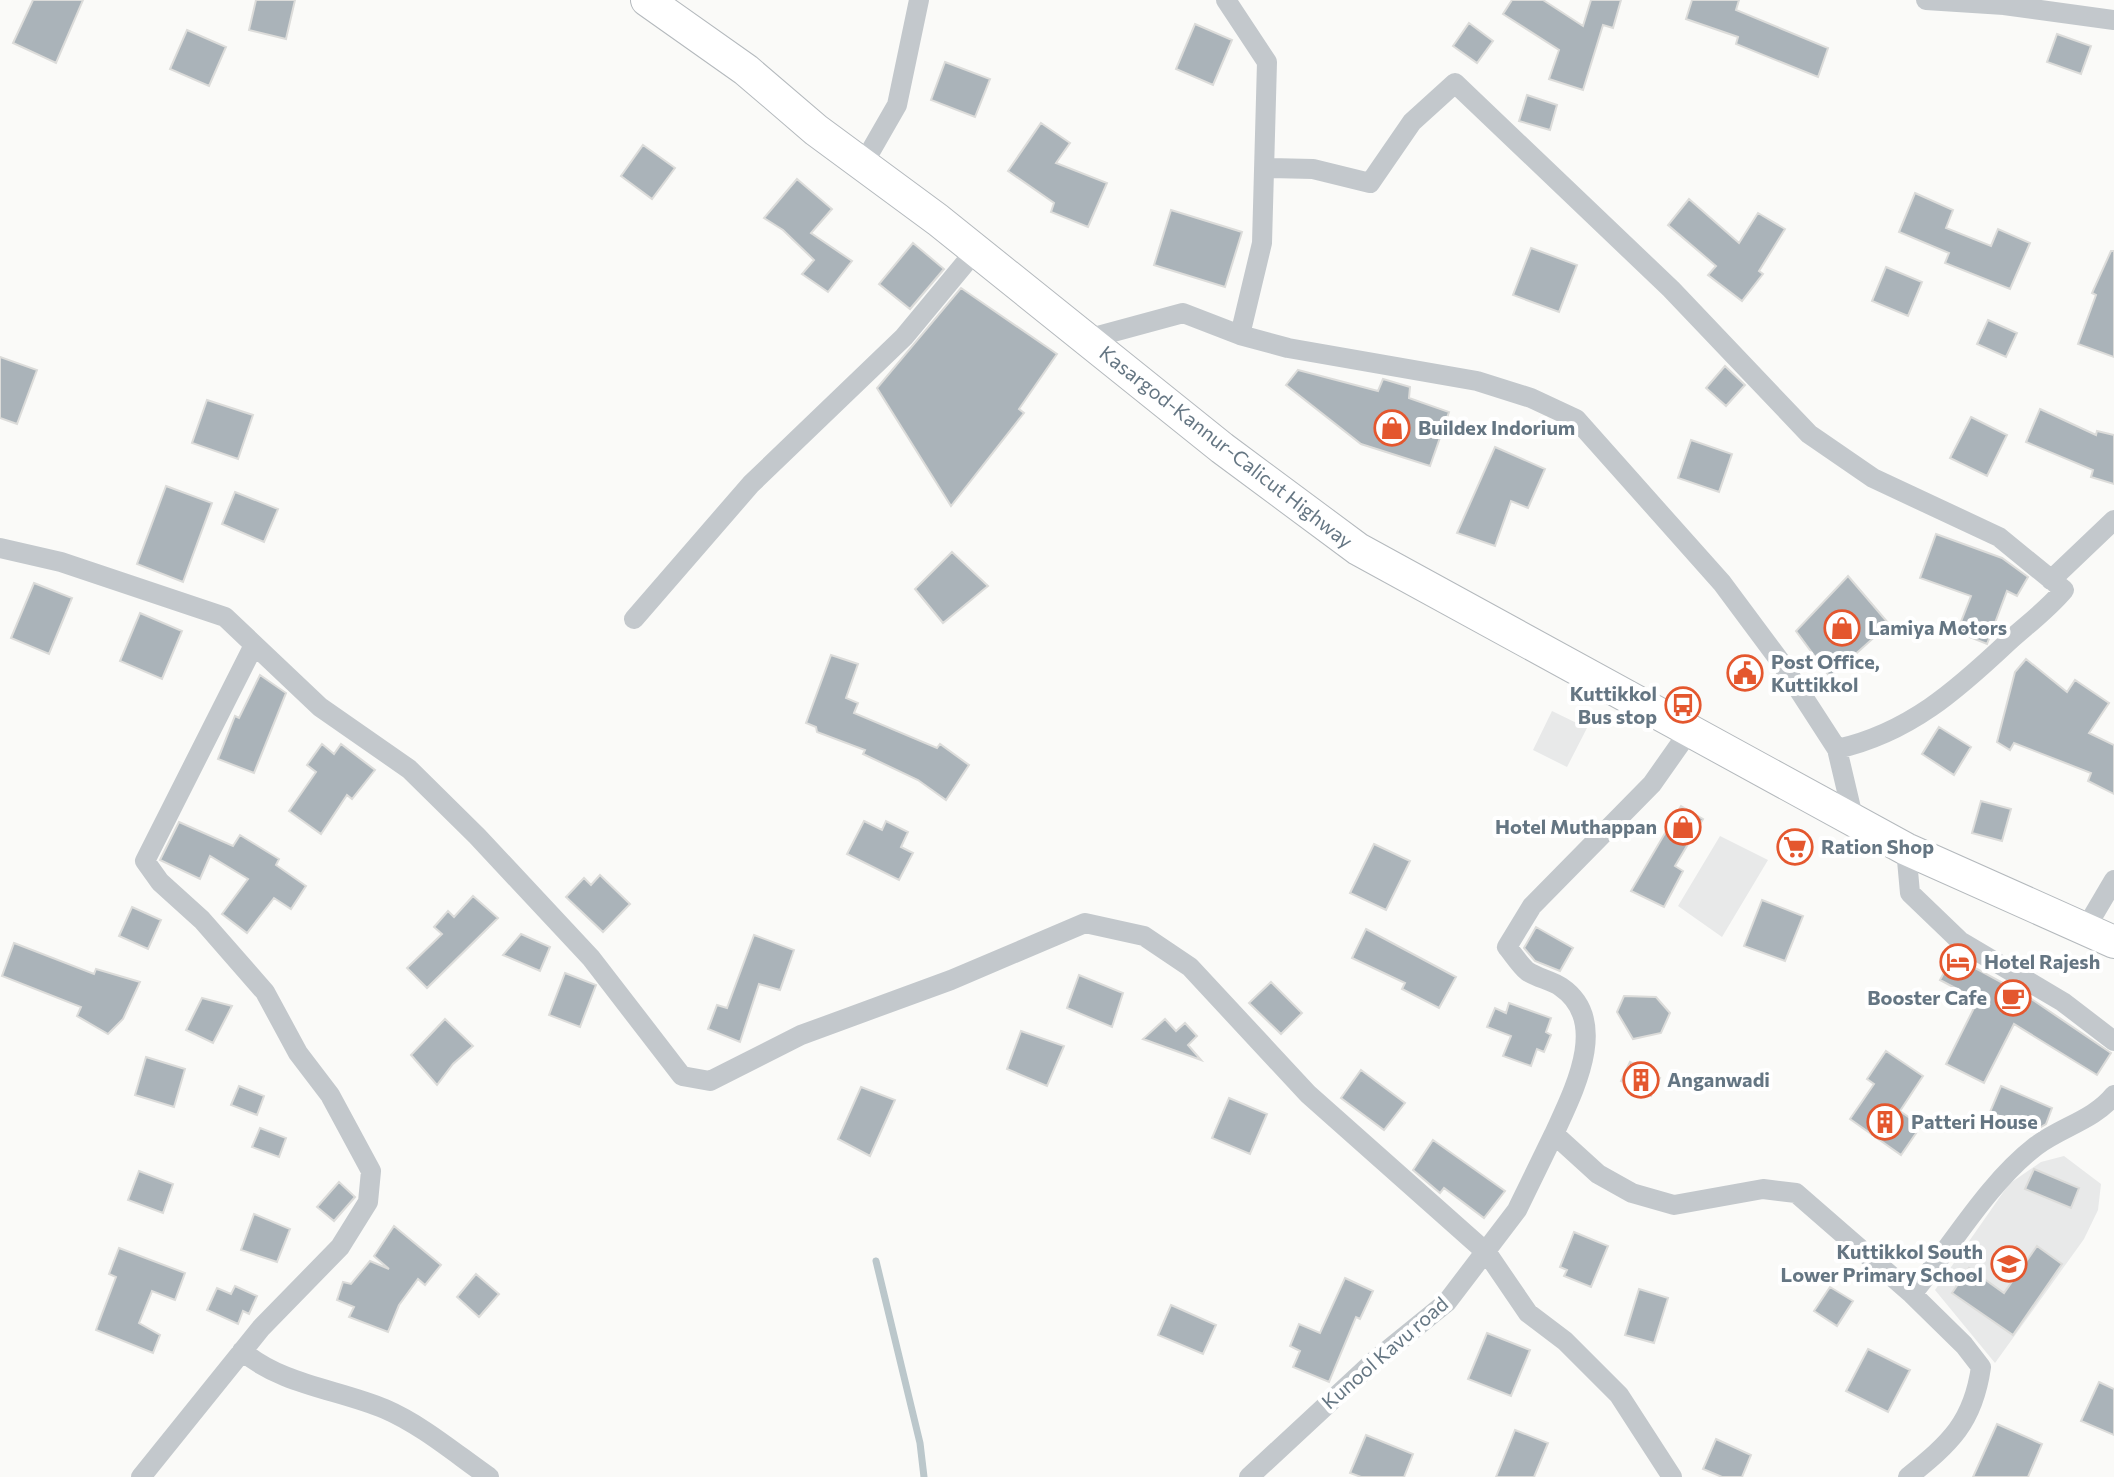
<svg xmlns="http://www.w3.org/2000/svg" width="2114" height="1477" viewBox="0 0 2114 1477" font-family="Commissioner,sans-serif">
  <style>
    .built { fill: #e8e9e9 }
    .lines { fill: none; stroke-linecap: round; stroke-linejoin: round }
    .stream { stroke: #bbc7cb; stroke-width: 7 }
    .building { fill: #aab3b9; stroke: #dcdcda; stroke-width: 2 }
    .trunk-casing { stroke: #b4b9bd; stroke-width: 34 }
    .minor { stroke: #c3c8cc; stroke-width: 20 }
    .trunk { stroke: #fff; stroke-width: 32 }
    .labels { text-anchor: middle; stroke-width: 8; stroke-linejoin: round; paint-order: stroke }
    .poi-label { font-size: 20px; font-weight: bold; fill: #657683; stroke: #fff; text-anchor: start }
    .street-label { font-size: 20px; fill: #657683; stroke: #fff }
  </style>
  <rect width="100%" height="100%" fill="#fafaf8"/>
  <!-- built -->
  <path class="built" d="M1552 711 1587 728 1567 767 1533 750Z
    M1720 836 1768 860 1722 937 1678 906Z
    M2064 1156 2101 1184 2098 1210 2084 1239 1995 1363 1935 1290 2009 1184 2041 1162Z"/>
  <g class="lines">
    <!-- stream -->
    <path class="stream" d="M876 1261 920 1443 924 1477"/>
  </g>
  <!-- building -->
  <path class="building" d="M33 0H83L56 63 13 43Z
    M256 0H295L286 39 249 30Z
    M1512 0H1543L1583 26 1591 0H1621L1613 28 1603 25 1583 90 1549 79 1559 50 1503 14Z
    M1692 0H1739L1736 10 1828 48 1818 77 1736 44 1738 37 1686 19Z
    M1469 23 1493 41 1477 63 1453 46Z
    M1195 24 1232 40 1213 85 1176 69Z
    M187 30 226 47 209 86 170 69Z
    M2057 34 2091 46 2081 74 2047 62Z
    M945 62 990 79 975 117 931 100Z
    M1527 95 1557 105 1550 130 1519 121Z
    M1041 123 1070 143 1056 163 1107 183 1088 227 1051 212 1054 203 1008 171Z
    M643 145 675 168 652 199 621 176Z
    M797 179 832 209 811 233 852 261 828 292 802 274 814 260 783 230 764 218Z
    M1915 193 1953 210 1946 228 1991 246 1998 229 2030 243 2010 289 1945 263 1949 253 1899 232Z
    M1689 199 1739 243 1758 213 1785 229 1759 271 1763 274 1742 301 1708 275 1716 266 1668 225Z
    M1171 210 1242 232 1225 287 1154 265Z
    M913 243 944 269 910 309 879 284Z
    M1531 248 1577 265 1559 312 1513 295Z
    M2111 251H2114V357L2078 344 2096 295 2092 293Z
    M1886 267 1922 282 1908 316 1872 301Z
    M961 288 1057 354 1019 409 1024 413 951 506 877 388Z
    M1988 320 2017 333 2006 357 1977 344Z
    M0 357 37 370 17 424 0 418Z
    M1725 366 1745 385 1726 406 1706 388Z
    M1298 370 1378 391 1383 379 1410 387 1409 398 1449 412 1430 466 1361 444 1286 385Z
    M207 400 253 415 238 459 192 443Z
    M2040 409 2096 435 2097 431 2114 435V484L2091 477 2093 470 2026 442Z
    M1971 417 2007 435 1987 476 1950 458Z
    M1691 440 1732 454 1719 492 1678 478Z
    M1495 447 1545 469 1528 508 1511 501 1495 546 1457 533Z
    M166 486 212 503 183 582 137 564Z
    M235 492 278 509 264 542 222 524Z
    M1936 534 2002 558 2028 577 2017 596 2007 591 1987 644 1957 632 1971 596 1920 578Z
    M952 552 988 586 943 623 915 589Z
    M1848 576 1889 624 1830 677 1796 631Z
    M34 583 72 598 49 654 11 638Z
    M140 613 182 631 162 679 120 661Z
    M831 655 858 664 846 698 858 703 854 713 937 748 940 744 969 765 946 800 918 780 863 754 865 750 817 732 816 727 806 723Z
    M2026 659 2067 692 2075 680 2109 703 2089 733 2114 745V794L2088 781 2091 773 2014 743 2010 750 1997 742 2015 672Z
    M260 675 286 693 254 773 218 759 235 716 239 718Z
    M1939 727 1971 747 1954 775 1922 754Z
    M322 744 334 754 341 744 375 770 352 799 347 795 321 834 289 811 316 772 307 765Z
    M1981 801 2011 809 2002 841 1972 833Z
    M1681 806 1703 819 1675 866 1683 871 1664 907 1631 891Z
    M864 821 882 830 886 821 908 832 901 847 913 853 899 880 847 854Z
    M179 822 233 846 240 835 279 859 276 865 306 886 291 909 274 898 247 933 222 914 248 879 210 856 200 879 160 860Z
    M1374 844 1410 861 1386 910 1350 893Z
    M600 875 630 904 603 932 566 897 584 878 591 885Z
    M473 896 498 918 427 988 407 968 442 934 434 927 448 911 454 917Z
    M1762 900 1803 916 1785 961 1744 946Z
    M132 907 161 920 148 949 119 936Z
    M1536 927 1573 948 1560 971 1535 961 1524 948Z
    M1366 929 1456 977 1439 1008 1402 989 1405 983 1352 958Z
    M521 934 550 947 540 971 503 955Z
    M754 935 794 950 780 990 759 984 740 1042 708 1029 717 1005 727 1008Z
    M14 943 94 974 96 969 140 982 123 1019 108 1034 77 1016 81 1007 2 976Z
    M1953 956 2027 996 2111 1053 2097 1075 2014 1024 1984 1083 1946 1064 1978 1000 1940 980Z
    M565 973 596 985 580 1027 549 1015Z
    M1079 975 1123 993 1112 1027 1067 1008Z
    M1271 982 1302 1013 1281 1034 1249 1003Z
    M1624 996 1656 997 1670 1013 1661 1033 1633 1039 1617 1012Z
    M202 998 232 1006 213 1043 186 1030Z
    M1509 1003 1551 1018 1546 1032 1551 1035 1544 1052 1537 1049 1531 1066 1503 1056 1511 1036 1487 1027 1495 1008 1506 1013Z
    M445 1019 473 1046 453 1064 437 1085 411 1055Z
    M1165 1019 1176 1031 1185 1023 1197 1036 1188 1045 1201 1060 1143 1039Z
    M1021 1031 1064 1046 1047 1086 1007 1069Z
    M1886 1051 1923 1076 1900 1111 1921 1126 1901 1155 1850 1119 1874 1084 1867 1079Z
    M146 1057 185 1069 174 1107 135 1095Z
    M1630 1062 1660 1078 1651 1096 1621 1081Z
    M1361 1070 1405 1103 1384 1130 1341 1098Z
    M239 1086 264 1096 257 1115 231 1105Z
    M2001 1086 2052 1108 2046 1124 2034 1131 1990 1112Z
    M861 1087 895 1100 870 1156 838 1139Z
    M1229 1098 1267 1114 1250 1154 1212 1138Z
    M260 1128 286 1138 279 1157 252 1147Z
    M1433 1140 1505 1191 1484 1218 1444 1188 1440 1193 1413 1170Z
    M2034 1169 2079 1188 2071 1208 2025 1189Z
    M139 1171 173 1184 163 1213 128 1200Z
    M339 1182 355 1197 334 1221 317 1207Z
    M254 1214 290 1229 277 1262 241 1250Z
    M394 1226 441 1265 425 1285 418 1279 399 1305 388 1332 349 1317 354 1307 337 1300 343 1282 351 1284 370 1261 389 1269 374 1256Z
    M1574 1232 1608 1246 1591 1287 1564 1276 1567 1270 1560 1267Z
    M2037 1246 2062 1264 2013 1335 1952 1293 1969 1268 2004 1293Z
    M119 1248 185 1273 175 1300 152 1291 139 1323 160 1335 153 1353 96 1330 116 1277 109 1274Z
    M476 1274 499 1294 479 1317 457 1297Z
    M1345 1278 1373 1291 1360 1319 1356 1317 1329 1382 1293 1367 1300 1351 1290 1346 1299 1324 1320 1333Z
    M235 1286 257 1296 249 1314 243 1311 238 1324 207 1310 217 1288 231 1294Z
    M1830 1287 1853 1301 1837 1326 1814 1311Z
    M1639 1289 1668 1298 1654 1343 1625 1335Z
    M1171 1305 1216 1325 1203 1354 1158 1335Z
    M1487 1333 1530 1350 1511 1396 1468 1379Z
    M1868 1349 1910 1370 1888 1412 1846 1391Z
    M2099 1382 2114 1389V1435L2081 1421Z
    M1997 1424 2042 1444 2028 1477H1973Z
    M1515 1430 1548 1443 1534 1477H1496Z
    M1366 1435 1413 1454 1404 1477H1361L1350 1473Z
    M1716 1439 1751 1455 1742 1477H1722L1703 1469Z"/>
  <g class="lines">
    <defs>
      <path id="trunk" d="M647 0 746 70 816 130 938 220 1222 448 1358 549 1906 849 2114 942"/>
    </defs>
    <!-- trunk casing -->
    <use href="#trunk" class="trunk-casing"/>
    <!-- minor -->
    <path class="minor" d="M1926 0 2004 5 2114 20
      M862 166 897 105 919 0
      M1264 168 1313 169 1370 183 1412 122 1455 83 1671 289 1809 434 1873 478 1999 537 2064 590C2047 610 2028 624 2009 641 1957 690 1909 733 1837 749
      M1240 335 1288 348 1477 381 1531 398 1576 419 1722 583 1780 661 1837 749 1854 821
      M1087 339 1183 313 1240 335 1262 243 1267 62 1226 0
      M0 548 61 562 225 617 320 707 409 769 477 836 591 958 682 1076 710 1081 801 1035 951 980 1085 923 1144 936 1190 967 1308 1094 1487 1253 1528 1313 1565 1341 1619 1395 1672 1477
      M2051 580 2114 520
      M634 619 751 484 904 337 976 250
      M1690 730 1652 784 1532 906 1507 947C1513 954 1520 965 1527 971 1537 978 1551 980 1561 987 1611 1021 1573 1092 1554 1134L1598 1174 1632 1193 1674 1205 1763 1189 1796 1193 1912 1294C1952 1246 1986 1185 2036 1146 2061 1127 2094 1120 2114 1095
      M1906 849 1910 893 1960 941 2063 1002 2114 1041
      M2084 931 2114 880
      M242 1351C282 1385 337 1389 385 1409 422 1425 456 1454 489 1477
      M141 1477 261 1328 340 1247 368 1202 371 1171 330 1095 298 1053 265 992 202 920 160 882 145 861 254 645
      M1249 1477 1373 1362 1447 1302 1517 1210 1554 1134
      M1908 1477C1950 1443 1973 1423 1981 1367L1964 1345 1912 1294"/>
    <!-- trunk -->
    <use href="#trunk" class="trunk"/>
  </g>
  <!-- icons -->
  <defs>
    <symbol id="shop-ring" viewBox="-11 -11 22 22"><circle r="9.5" fill="#fff" stroke="#e4572e" stroke-width="1.5"/><path d="M-5-2.5h2.3a2.7 3.5 0 0 1 5.4 0H5L5.5 6h-11ZM-1.5-2.5h3a1.5 2.3 0 0 0-3 0Z" fill="#e4572e"/></symbol>
    <symbol id="civic-ring" viewBox="-11 -11 22 22"><circle r="9.5" fill="#fff" stroke="#e4572e" stroke-width="1.5"/><path d="M-.6-6.5H3V-4.5H.6V-3L4-1V1h2V6H-6V1h2V-1L-.6-3ZM-1.2 2.5V6h2.4V2.5Z" fill="#e4572e"/></symbol>
    <symbol id="bus-ring" viewBox="-11 -11 22 22"><circle r="9.5" fill="#fff" stroke="#e4572e" stroke-width="1.5"/><path d="M-5-6H5V4H4V6H2V4H-2V6H-4V4H-5ZM-3.5-4V0h7V-4ZM-3.5 1.2v1.5H-2V1.2ZM2 1.2v1.5H3.5V1.2Z" fill="#e4572e"/></symbol>
    <symbol id="supermarket-ring" viewBox="-11 -11 22 22"><circle r="9.5" fill="#fff" stroke="#e4572e" stroke-width="1.5"/><path d="M-6-5.5h2.5l.6 2H6L4.5 2H-2.5L-4.4-4H-6ZM-1.5 3.2a1.3 1.3 0 1 0 .1 0ZM3 3.2a1.3 1.3 0 1 0 .1 0Z" fill="#e4572e"/></symbol>
    <symbol id="hotel-ring" viewBox="-11 -11 22 22"><circle r="9.5" fill="#fff" stroke="#e4572e" stroke-width="1.5"/><path d="M-6-4.5h1.5V1H6V5H4.5V3h-9V5H-6ZM-4 0a1.8 1.8 0 1 1 3.6 0ZM.5 0V-2.5h3Q6-2.5 6 0Z" fill="#e4572e"/></symbol>
    <symbol id="cafe-ring" viewBox="-11 -11 22 22"><circle r="9.5" fill="#fff" stroke="#e4572e" stroke-width="1.5"/><path d="M-5.5-4.5H6V0H3Q3 3.5 0 3.5H-2.5Q-5.5 3.5-5.5 0ZM3-3.2v2h1.7v-2ZM-6 4.5H4V6H-6Z" fill="#e4572e"/></symbol>
    <symbol id="building-ring" viewBox="-11 -11 22 22"><circle r="9.5" fill="#fff" stroke="#e4572e" stroke-width="1.5"/><path d="M-4-6H4V6H1V3H-1V6H-4ZM-2.5-4.3h1.7v1.8h-1.7ZM.8-4.3h1.7v1.8H.8ZM-2.5-1h1.7V.8h-1.7ZM.8-1h1.7V.8H.8Z" fill="#e4572e"/></symbol>
    <symbol id="school-ring" viewBox="-11 -11 22 22"><circle r="9.5" fill="#fff" stroke="#e4572e" stroke-width="1.5"/><path d="M0-5L7-2L0 1L-7-2ZM-4 1L0 2.5L4 1V4Q0 6-4 4Z" fill="#e4572e"/></symbol>
  </defs>
  <g fill-rule="evenodd">
    <use href="#shop-ring" x="1372" y="408" width="40" height="40"/>
    <use href="#shop-ring" x="1822" y="608" width="40" height="40"/>
    <use href="#civic-ring" x="1725" y="653" width="40" height="40"/>
    <use href="#bus-ring" x="1663" y="685" width="40" height="40"/>
    <use href="#shop-ring" x="1663" y="807" width="40" height="40"/>
    <use href="#supermarket-ring" x="1775" y="827" width="40" height="40"/>
    <use href="#hotel-ring" x="1938" y="942" width="40" height="40"/>
    <use href="#cafe-ring" x="1993" y="978" width="40" height="40"/>
    <use href="#building-ring" x="1621" y="1060" width="40" height="40"/>
    <use href="#building-ring" x="1865" y="1102" width="40" height="40"/>
    <use href="#school-ring" x="1989" y="1244" width="40" height="40"/>
  </g>
  <g class="labels">
    <!-- poi labels -->
    <g class="poi-label">
      <text x="1418" y="435">Buildex Indorium</text>
      <text x="1868" y="635">Lamiya Motors</text>
      <text x="1771" y="669">Post Office,<tspan x="1771" dy="23">Kuttikkol</tspan></text>
      <text x="1657" y="701" text-anchor="end">Kuttikkol<tspan x="1657" dy="23">Bus stop</tspan></text>
      <text x="1657" y="834" text-anchor="end">Hotel Muthappan</text>
      <text x="1821" y="854">Ration Shop</text>
      <text x="1984" y="969">Hotel Rajesh</text>
      <text x="1987" y="1005" text-anchor="end">Booster Cafe</text>
      <text x="1667" y="1087">Anganwadi</text>
      <text x="1911" y="1129">Patteri House</text>
      <text x="1983" y="1259" text-anchor="end">Kuttikkol South<tspan x="1983" dy="23">Lower Primary School</tspan></text>
    </g>
    <!-- street labels -->
    <g class="street-label">
      <text transform="translate(1226 447) rotate(38)" y="7">Kasargod-Kannur-Calicut Highway</text>
      <text transform="translate(1385 1353) rotate(-41)" y="7">Kunool Kavu road</text>
    </g>
  </g>
</svg>
